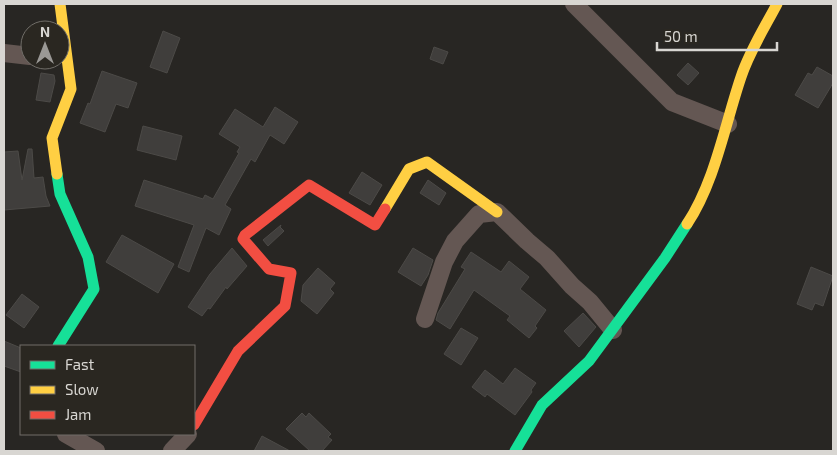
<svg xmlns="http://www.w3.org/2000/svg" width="837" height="455" viewBox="0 0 837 455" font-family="'Exo 2',sans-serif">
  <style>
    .building { fill: #403e3c; stroke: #4c4a47 }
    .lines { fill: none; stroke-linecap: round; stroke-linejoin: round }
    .street { stroke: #645753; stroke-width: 18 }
    .fast { stroke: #16e098; stroke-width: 11 }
    .slow { stroke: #ffcf43; stroke-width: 11 }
    .jam { stroke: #f24e42; stroke-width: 11 }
  </style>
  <rect width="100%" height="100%" fill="#282623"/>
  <!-- building -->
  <path class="building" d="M163 31 180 38 167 73 150 67Z
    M434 47 448 52 443 64 430 59Z
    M688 63 699 73 688 85 677 75Z
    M817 67 833 76V83L818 108 795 95 808 73 812 75Z
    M102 71 137 83 128 108 116 104 105 132 80 123 88 103 90 104Z
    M41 73 54 75 55 81 50 102 36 100Z
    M275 107 298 122 284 144 270 135 255 162 251 159 225 205 231 209 219 235 206 228 189 272 178 267 194 225 135 206 144 180 203 199 205 195 213 199 239 153 237 152 240 147 219 134 235 109 263 127Z
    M143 126 182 136 176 160 137 150Z
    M28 149H32L34 178 43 177 46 196 50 206 4 210V152L18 151 22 180Z
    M362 172 382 185 370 205 349 193Z
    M428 180 446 193 439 205 420 193Z
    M281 225 280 227 284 231 268 246 263 240Z
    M122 235 174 264 158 293 106 262Z
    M232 248 247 266 227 289 226 287 210 309 208 308 202 316 188 307 210 274Z
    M413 248 433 260 428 275 421 286 398 272Z
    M471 252 501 272 509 261 529 277 520 289 546 310 535 326 537 328 529 338 507 320 510 316 474 290 450 329 436 320 438 313 465 269 461 267Z
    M811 267 833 276 823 306 815 303 812 310 797 304Z
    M318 268 335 283 330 289 334 293 317 314 301 301 303 285Z
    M22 294 39 307 24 328 6 315Z
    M583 313 596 327 579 347 564 331Z
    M461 328 478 338 461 365 444 354Z
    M4 341 21 348V372L4 366Z
    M515 368 536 383 531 390 532 392 515 415 487 394 485 397 472 387 485 370 503 384Z
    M302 413 306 417 309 413 331 434 328 437 332 440 322 451H310L286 429Z
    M262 436 290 451H254Z"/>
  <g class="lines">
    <!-- street -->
    <path class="street" d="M574 4 672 102 728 124
      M4 53 30 56
      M425 319 444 262 455 241 479 214 497 212 527 241 547 258 572 286 590 302 613 330
      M66 434 96 451
      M172 451 188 434"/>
    <!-- fast -->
    <path class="fast" d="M57 174 60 194 88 257 94 289 58 346
      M515 451 542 405 589 361 665 258 687 224"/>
    <!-- slow -->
    <path class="slow" d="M57 174 52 138 71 89 60 4
      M385 209 409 169 427 162 497 212
      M687 224C715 182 725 124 741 77 749 52 765 27 777 4"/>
    <!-- jam -->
    <path class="jam" d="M194 425 238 351 285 306 291 273 269 269 243 239 245 235 309 185 375 225 385 209"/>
  </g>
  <!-- border -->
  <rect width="837" height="455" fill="none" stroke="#d8d6d2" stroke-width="10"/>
  <!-- legend -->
  <rect x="20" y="345" width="175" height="90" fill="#2a2721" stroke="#706d68"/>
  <rect x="30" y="361" width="25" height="8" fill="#16e098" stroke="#706d68"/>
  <text x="65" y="370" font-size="15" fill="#d8d6d2">Fast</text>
  <rect x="30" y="386" width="25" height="8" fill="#ffcf43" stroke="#706d68"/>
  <text x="65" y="395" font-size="15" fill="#d8d6d2">Slow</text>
  <rect x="30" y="411" width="25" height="8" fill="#f24e42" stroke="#706d68"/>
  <text x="65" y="420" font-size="15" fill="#d8d6d2">Jam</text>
  <!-- north arrow -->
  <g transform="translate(45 45)"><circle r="24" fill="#2a2721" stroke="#706d68"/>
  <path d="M0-4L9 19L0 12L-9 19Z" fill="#9a9895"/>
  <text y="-8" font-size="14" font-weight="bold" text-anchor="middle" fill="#d8d6d2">N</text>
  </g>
  <!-- scale -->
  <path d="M657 42v8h120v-8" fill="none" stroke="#d8d6d2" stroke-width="2.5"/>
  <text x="664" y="42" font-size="15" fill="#d8d6d2" stroke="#2a2721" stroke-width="4" paint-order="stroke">50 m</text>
</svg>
